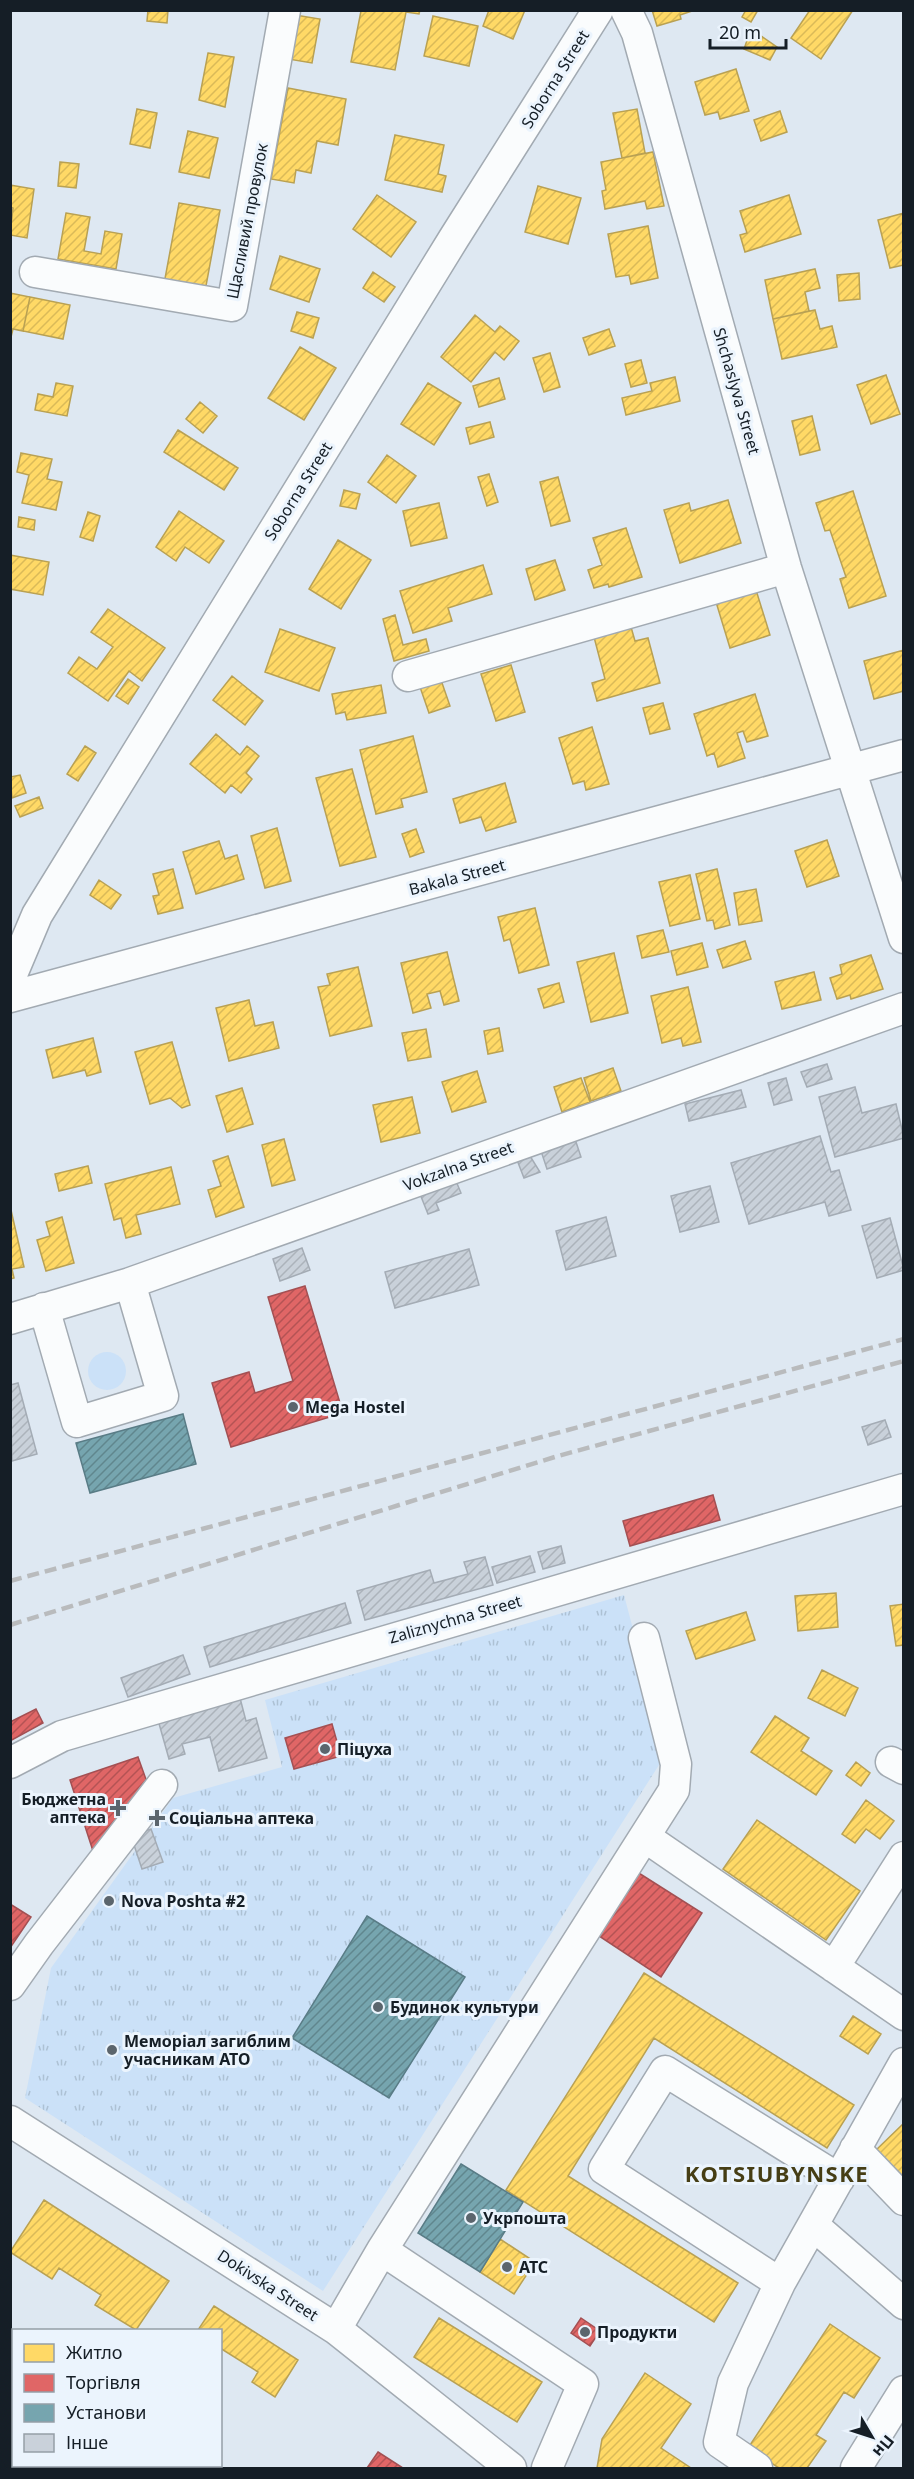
<svg xmlns="http://www.w3.org/2000/svg" width="914" height="2479" viewBox="0 0 914 2479" font-family="'Noto Sans',sans-serif">
  <style>
    .grass { fill: #cbe1f8 }
    .park { fill: url(#park-tufts) }
    .homes { fill: url(#homes-hatch); stroke: #b9a153; stroke-width: 1.5 }
    .shops { fill: url(#shops-hatch); stroke: #a35053; stroke-width: 1.5 }
    .public { fill: url(#public-hatch); stroke: #597c86; stroke-width: 1.5 }
    .building { fill: url(#building-hatch); stroke: #a4acb5; stroke-width: 1.5 }
    .lines { fill: none; stroke-linecap: round; stroke-linejoin: round }
    .minor-casing { stroke: #a2aab2; stroke-width: 33 }
    .minor { stroke: #fafcfd; stroke-width: 30 }
    .rail { stroke: #b9bbbd; stroke-width: 4.5; stroke-dasharray: 12 6; stroke-linecap: butt }
    .poi-dot { fill: #5b656d; stroke: #ebf4fd; stroke-width: 2 }
    .labels { text-anchor: middle; stroke-width: 6; stroke-linejoin: round; paint-order: stroke }
    .street-label { font-size: 16px; fill: #151e26; stroke: #ebf4fd }
    .poi-label { font-size: 16px; font-weight: bold; fill: #151e26; stroke: #ebf4fd; text-anchor: start }
    .district-label { font-size: 22px; font-weight: bold; letter-spacing: 1.5px; fill: #463e15; stroke: #ebf4fd }
  </style>
  <defs>
    <pattern id="park-tufts" width="24" height="20" patternUnits="userSpaceOnUse" patternTransform="scale(1.5)"><rect width="24" height="20" fill="#cbe1f8"/><path d="M3 7l-1-3M5 7V3M7 7l1-3M15 17l-1-3M17 17v-4M19 17l1-3" fill="none" stroke="#adc1d4"/></pattern>
    <pattern id="homes-hatch" width="6" height="6" patternUnits="userSpaceOnUse" patternTransform="scale(1.5)"><rect width="6" height="6" fill="#ffd966"/><path d="M-1 1l2-2M0 6l6-6M5 7l2-2" fill="none" stroke="#daba58"/></pattern>
    <pattern id="shops-hatch" width="6" height="6" patternUnits="userSpaceOnUse" patternTransform="scale(1.5)"><rect width="6" height="6" fill="#e06666"/><path d="M-1 1l2-2M0 6l6-6M5 7l2-2" fill="none" stroke="#b45354"/></pattern>
    <pattern id="public-hatch" width="6" height="6" patternUnits="userSpaceOnUse" patternTransform="scale(1.5)"><rect width="6" height="6" fill="#76a5af"/><path d="M-1 1l2-2M0 6l6-6M5 7l2-2" fill="none" stroke="#60868e"/></pattern>
    <pattern id="building-hatch" width="6" height="6" patternUnits="userSpaceOnUse" patternTransform="scale(1.5)"><rect width="6" height="6" fill="#c9d1da"/><path d="M-1 1l2-2M0 6l6-6M5 7l2-2" fill="none" stroke="#acb3bb"/></pattern>
  </defs>
  <rect width="100%" height="100%" fill="#dee8f2"/>
  <!-- grass -->
  <path class="grass" d="M88 1371a19 19 0 1 1 38 0a19 19 0 1 1-38 0Z"/>
  <!-- park -->
  <path class="park" d="M624 1595 666 1754 323 2291 25 2098 51 1968 173 1798 282 1767 265 1700Z"/>
  <!-- homes -->
  <path class="homes" d="M148 10H168L167 23 147 21Z
    M357 10H420L419 14 406 12 395 70 351 62 361 11Z
    M489 10H525L513 39 483 26Z
    M652 10H695L680 15 681 19 657 26Z
    M746 10H758L751 22 742 17Z
    M810 10H853L821 59 791 38Z
    M295 15 320 19 312 63 288 59Z
    M433 16 478 26 469 66 424 56Z
    M751 29 777 47 770 60 744 49Z
    M208 53 234 57 225 107 199 100Z
    M736 69 749 111 720 119 718 112 705 115 695 82Z
    M288 88 346 99 338 145 317 141 311 173 296 170 294 183 271 179Z
    M137 109 157 113 150 148 130 144Z
    M637 109 645 153 622 158 613 113Z
    M780 111 787 132 761 141 754 120Z
    M188 131 218 138 209 178 179 172Z
    M395 135 444 145 438 174 446 176 442 192 385 180Z
    M653 152 664 206 647 209 645 201 605 209 602 191 606 190 601 162Z
    M60 162 79 164 76 188 58 186Z
    M10 185 34 189 27 238 10 235 13 208 10 207Z
    M538 186 581 198 568 244 525 232Z
    M377 195 416 222 391 257 353 229Z
    M789 195 801 234 745 252 740 235 747 233 740 211Z
    M179 203 220 210 206 286 194 284 193 289 164 284Z
    M66 213 90 217 84 251 101 254 105 231 122 234 116 269 58 259Z
    M904 213V265L890 268 878 220Z
    M648 226 658 278 631 284 629 275 616 277 608 234Z
    M280 256 320 269 309 302 270 289Z
    M815 269 820 288 805 292 809 311 773 319 765 280Z
    M373 272 395 287 384 302 363 288Z
    M859 273 860 299 839 301 837 275Z
    M10 293 30 297 23 331 13 329 10 341Z
    M30 297 70 305 63 339 23 331Z
    M815 310 820 329 832 326 837 347 782 359 773 319Z
    M297 312 319 318 313 338 291 331Z
    M475 315 495 332 500 326 519 341 504 360 495 352 471 382 441 357Z
    M609 329 615 346 589 355 583 338Z
    M300 347 336 368 304 420 268 398Z
    M550 353 560 387 544 392 533 358Z
    M641 360 647 383 631 387 625 364Z
    M886 375 900 414 871 424 857 385Z
    M675 377 680 401 626 415 622 398 652 391 650 383Z
    M499 378 505 399 479 407 473 386Z
    M56 383 73 386 67 416 35 410 38 394 53 397Z
    M428 383 461 403 434 445 401 424Z
    M200 402 217 416 203 433 186 419Z
    M812 416 820 450 800 455 792 421Z
    M490 422 494 437 470 444 466 428Z
    M178 430 238 468 224 490 164 452Z
    M21 453 52 459 47 479 62 482 56 510 22 503 29 475 17 472Z
    M387 455 416 476 396 503 368 482Z
    M489 474 498 502 487 506 478 477Z
    M558 477 570 521 551 526 540 482Z
    M344 490 360 494 356 509 340 506Z
    M853 491 886 596 849 608 840 579 846 577 830 530 825 531 816 503Z
    M728 500 741 543 680 563 664 510 689 503 691 511Z
    M439 503 447 538 411 546 403 511Z
    M179 511 224 541 209 563 185 547 176 561 156 547Z
    M88 512 100 516 93 541 80 537Z
    M19 517 35 520 34 530 18 527Z
    M626 528 642 577 609 587 608 584 594 588 588 570 602 565 593 538Z
    M338 540 371 560 341 609 309 589Z
    M10 555 49 562 43 595 10 589Z
    M555 560 565 590 535 600 526 569Z
    M483 565 492 594 448 608 452 621 413 633 400 591Z
    M756 590 770 635 730 648 716 602Z
    M108 609 165 648 142 681 129 671 108 701 68 673 79 657 97 669 113 647 91 632Z
    M395 615 403 645 426 639 429 651 394 661 383 619Z
    M631 627 635 641 648 638 660 683 597 701 592 683 605 679 594 637Z
    M280 629 335 648 319 691 265 672Z
    M904 650V691L874 699 864 661Z
    M511 665 525 712 496 721 481 674Z
    M232 676 263 701 245 725 213 700Z
    M128 679 139 687 128 704 116 696Z
    M441 680 450 706 429 713 420 687Z
    M381 685 386 713 347 720 345 712 336 714 332 694Z
    M755 694 768 736 747 742 743 731 737 733 745 758 718 767 714 753 707 756 694 714Z
    M663 703 670 729 650 734 643 708Z
    M592 727 609 784 586 790 584 781 573 784 559 738Z
    M216 734 240 755 247 746 259 756 246 773 252 779 241 793 231 785 225 793 190 764Z
    M413 736 427 792 401 799 403 807 376 814 360 750Z
    M85 746 96 753 78 781 67 774Z
    M352 769 376 857 340 866 316 778Z
    M20 775 26 793 12 798 10 777Z
    M505 783 516 822 486 831 481 817 460 823 453 799Z
    M39 797 43 808 20 817 15 806Z
    M277 828 291 881 265 888 251 836Z
    M416 829 424 852 410 857 402 834Z
    M827 840 839 876 807 887 795 851Z
    M219 841 225 859 237 855 244 879 196 894 183 852Z
    M173 869 183 908 158 914 153 896 159 895 153 874Z
    M717 869 730 925 715 929 713 920 707 921 696 874Z
    M690 875 700 919 670 926 659 882Z
    M99 880 121 895 111 909 90 895Z
    M756 889 762 921 739 925 734 893Z
    M535 908 549 965 519 973 510 939 504 941 498 917Z
    M663 930 669 952 642 958 637 936Z
    M745 941 751 959 723 968 717 950Z
    M702 943 708 967 677 975 671 951Z
    M447 952 459 1001 444 1005 440 991 427 994 431 1008 413 1013 401 963Z
    M614 953 628 1013 591 1022 577 962Z
    M871 955 883 989 851 999 850 995 837 999 830 978 842 974 840 965Z
    M358 967 372 1026 330 1036 318 987 330 985 327 974Z
    M814 972 821 1000 782 1009 775 982Z
    M559 983 564 1002 544 1008 538 989Z
    M688 987 701 1042 683 1046 681 1038 662 1043 651 996Z
    M249 1000 255 1026 273 1022 279 1048 229 1061 216 1008Z
    M499 1028 503 1051 488 1054 484 1031Z
    M426 1029 431 1057 408 1061 402 1033Z
    M93 1038 101 1072 87 1076 85 1070 53 1078 46 1050Z
    M172 1042 190 1105 182 1108 170 1098 150 1104 135 1052Z
    M613 1068 621 1091 591 1101 584 1078Z
    M477 1071 486 1102 452 1112 442 1082Z
    M581 1078 590 1102 562 1112 554 1087Z
    M242 1088 253 1124 227 1132 216 1096Z
    M412 1097 420 1133 381 1142 373 1105Z
    M284 1139 295 1180 272 1186 262 1145Z
    M228 1156 244 1207 216 1217 208 1190 221 1186 213 1161Z
    M88 1166 92 1183 59 1191 55 1174Z
    M171 1167 180 1204 136 1215 141 1234 126 1238 121 1218 114 1220 105 1184Z
    M11 1210 24 1267 12 1269 14 1278 10 1279Z
    M62 1217 74 1263 46 1271 37 1240 50 1236 46 1222Z
    M836 1593 838 1627 798 1631 795 1596Z
    M904 1604V1645L896 1646 890 1606Z
    M746 1612 755 1640 696 1659 686 1631Z
    M822 1670 858 1688 845 1716 808 1698Z
    M775 1716 809 1738 801 1751 832 1771 816 1795 751 1752Z
    M856 1762 870 1773 861 1786 846 1775Z
    M866 1800 894 1821 880 1839 866 1829 855 1843 842 1834Z
    M757 1820 860 1891 826 1940 723 1869Z
    M644 1973 854 2105 827 2148 654 2038 568 2176 738 2283 714 2322 506 2190Z
    M853 2016 881 2034 868 2054 840 2036Z
    M904 2123V2183L874 2152Z
    M44 2200 169 2281 136 2330 95 2305 101 2295 59 2268 52 2279 10 2252Z
    M500 2239 535 2262 514 2294 480 2272Z
    M214 2306 298 2360 275 2397 252 2382 258 2372 220 2348V2330H198Z
    M439 2318 542 2382 517 2422 414 2357Z
    M830 2324 880 2358 854 2398 844 2392 816 2435 826 2441 807 2468H779L748 2448Z
    M645 2373 691 2404 661 2448 691 2468H597L602 2439Z"/>
  <!-- shops -->
  <path class="shops" d="M305 1286 343 1413 231 1447 212 1383 249 1372 255 1393 293 1381 268 1297Z
    M713 1495 720 1520 630 1546 623 1521Z
    M36 1709 43 1723 10 1741V1722Z
    M332 1724 341 1756 294 1769 285 1738Z
    M138 1757 148 1785 93 1851 70 1780Z
    M634 1870 702 1913 661 1977 593 1932Z
    M10 1904 31 1917 10 1948Z
    M581 2318 600 2331 590 2346 571 2333Z
    M378 2452 403 2468H367Z"/>
  <!-- public -->
  <path class="public" d="M183 1414 196 1464 90 1493 76 1443Z
    M367 1916 465 1977 389 2098 292 2038Z
    M461 2164 523 2202 480 2272 418 2233Z"/>
  <!-- building -->
  <path class="building" d="M827 1064 832 1079 807 1087 801 1072Z
    M786 1078 792 1100 774 1105 768 1083Z
    M855 1087 862 1113 896 1104 904 1138 835 1157 819 1097Z
    M741 1090 746 1107 689 1121 685 1104Z
    M820 1136 831 1172 839 1170 851 1210 829 1216 825 1202 749 1224 731 1163Z
    M575 1139 581 1157 547 1169 541 1151Z
    M530 1156 540 1172 524 1178 517 1160Z
    M456 1181 461 1193 436 1203 439 1210 428 1214 420 1194Z
    M710 1186 719 1222 680 1232 671 1196Z
    M606 1217 616 1256 566 1270 556 1231Z
    M890 1218 904 1270 877 1278 862 1226Z
    M302 1248 310 1270 280 1281 273 1259Z
    M469 1249 479 1285 395 1308 385 1272Z
    M18 1383 37 1454 12 1461 10 1385Z
    M885 1420 891 1437 868 1445 862 1427Z
    M561 1546 565 1563 543 1569 538 1552Z
    M530 1556 535 1572 497 1583 492 1567Z
    M485 1557 493 1585 365 1620 357 1591 430 1570 434 1583 468 1574 464 1562Z
    M345 1603 351 1623 210 1667 204 1647Z
    M183 1655 190 1674 128 1697 121 1678Z
    M240 1698 246 1721 256 1718 267 1758 219 1771 210 1737 182 1744 185 1754 169 1759 158 1720Z
    M151 1829 163 1862 142 1869 131 1836Z"/>
  <g class="lines">
    <defs>
      <path id="minor" d="M626 10 637 33 786 568 904 938
        M35 272 232 306 285 10
        M408 676 786 568
        M10 979 37 915 454 238 598 10
        M10 997 904 755
        M44 1308 77 1422 163 1396 130 1283
        M10 1319 130 1283 904 1008
        M891 1762 904 1769
        M10 1763 62 1736 904 1489
        M645 1837 904 2015
        M834 1967 904 1857
        M10 1985 39 1944 162 1785
        M10 2121 336 2329 511 2468
        M855 2149 904 2200
        M813 2225 904 2304
        M382 2250 583 2384 547 2468
        M780 2283 604 2169 665 2071 839 2179
        M336 2329 382 2250 674 1790 676 1764 644 1638
        M10 2407 14 2409
        M110 2466 115 2468
        M757 2468 719 2442 733 2383 780 2283 904 2063
        M856 2468 904 2391"/>
    </defs>
    <!-- minor casing -->
    <use href="#minor" class="minor-casing"/>
    <!-- minor -->
    <use href="#minor" class="minor"/>
    <!-- rail -->
    <path class="rail" d="M10 1581 904 1339
      M10 1625 558 1456 904 1361"/>
  </g>
  <!-- markers -->
  <g class="poi-dot">
    <circle cx="293" cy="1407" r="6"/>
    <circle cx="325" cy="1749" r="6"/>
    <path d="M115 1799h6v6h6v6h-6v6h-6v-6h-6v-6h6z"/>
    <path d="M154 1809h6v6h6v6h-6v6h-6v-6h-6v-6h6z"/>
    <circle cx="109" cy="1901" r="6"/>
    <circle cx="378" cy="2007" r="6"/>
    <circle cx="112" cy="2050" r="6"/>
    <circle cx="471" cy="2218" r="6"/>
    <circle cx="507" cy="2267" r="6"/>
    <circle cx="585" cy="2332" r="6"/>
  </g>
  <g class="labels">
    <!-- street labels -->
    <g class="street-label">
      <text transform="translate(555 79) rotate(-58)" y="6">Soborna Street</text>
      <text transform="translate(247 221) rotate(-79)" y="6">Щасливий провулок</text>
      <text transform="translate(737 391) rotate(74)" y="6">Shchaslyva Street</text>
      <text transform="translate(298 491) rotate(-58)" y="6">Soborna Street</text>
      <text transform="translate(457 877) rotate(-15)" y="6">Bakala Street</text>
      <text transform="translate(458 1166) rotate(-20)" y="6">Vokzalna Street</text>
      <text transform="translate(455 1619) rotate(-16)" y="6">Zaliznychna Street</text>
      <text transform="translate(268 2285) rotate(33)" y="6">Dokivska Street</text>
    </g>
    <!-- poi labels -->
    <g class="poi-label">
      <text x="305" y="1413">Mega Hostel</text>
      <text x="337" y="1755">Піцуха</text>
      <text x="106" y="1805" text-anchor="end">Бюджетна<tspan x="106" dy="18">аптека</tspan></text>
      <text x="169" y="1824">Соціальна аптека</text>
      <text x="121" y="1907">Nova Poshta #2</text>
      <text x="390" y="2013">Будинок культури</text>
      <text x="124" y="2047">Меморіал загиблим<tspan x="124" dy="18">учасникам АТО</tspan></text>
      <text x="483" y="2224">Укрпошта</text>
      <text x="519" y="2273">АТС</text>
      <text x="597" y="2338">Продукти</text>
    </g>
    <!-- district labels -->
    <g class="district-label">
      <text x="777" y="2182">KOTSIUBYNSKE</text>
    </g>
  </g>
  <!-- border -->
  <rect width="914" height="2479" fill="none" stroke="#151e26" stroke-width="24"/>
  <!-- legend -->
  <rect x="12" y="2329" width="210" height="138" fill="#ebf4fd" stroke="#959ea7" stroke-width="1.5"/>
  <rect x="24" y="2344" width="30" height="18" fill="#ffd966" stroke="#959ea7" stroke-width="1.5"/>
  <text x="66" y="2359" font-size="18" fill="#151e26">Житло</text>
  <rect x="24" y="2374" width="30" height="18" fill="#e06666" stroke="#959ea7" stroke-width="1.5"/>
  <text x="66" y="2389" font-size="18" fill="#151e26">Торгівля</text>
  <rect x="24" y="2404" width="30" height="18" fill="#76a5af" stroke="#959ea7" stroke-width="1.5"/>
  <text x="66" y="2419" font-size="18" fill="#151e26">Установи</text>
  <rect x="24" y="2434" width="30" height="18" fill="#c9d1da" stroke="#959ea7" stroke-width="1.5"/>
  <text x="66" y="2449" font-size="18" fill="#151e26">Інше</text>
  <!-- north arrow -->
  <g transform="translate(872 2437) rotate(129)" stroke="#ebf4fd" stroke-width="4.5" paint-order="stroke">
  <path d="M0-4.5L10 22L0 15L-10 22Z" fill="#151e26"/>
  <text y="-9" font-size="16" font-weight="bold" text-anchor="middle" fill="#151e26">Пн</text>
  </g>
  <!-- scale -->
  <path d="M710 39v9h76v-9" fill="none" stroke="#151e26" stroke-width="3"/>
  <text x="719" y="39" font-size="18" fill="#151e26" stroke="#ebf4fd" stroke-width="4.5" paint-order="stroke">20 m</text>
</svg>
